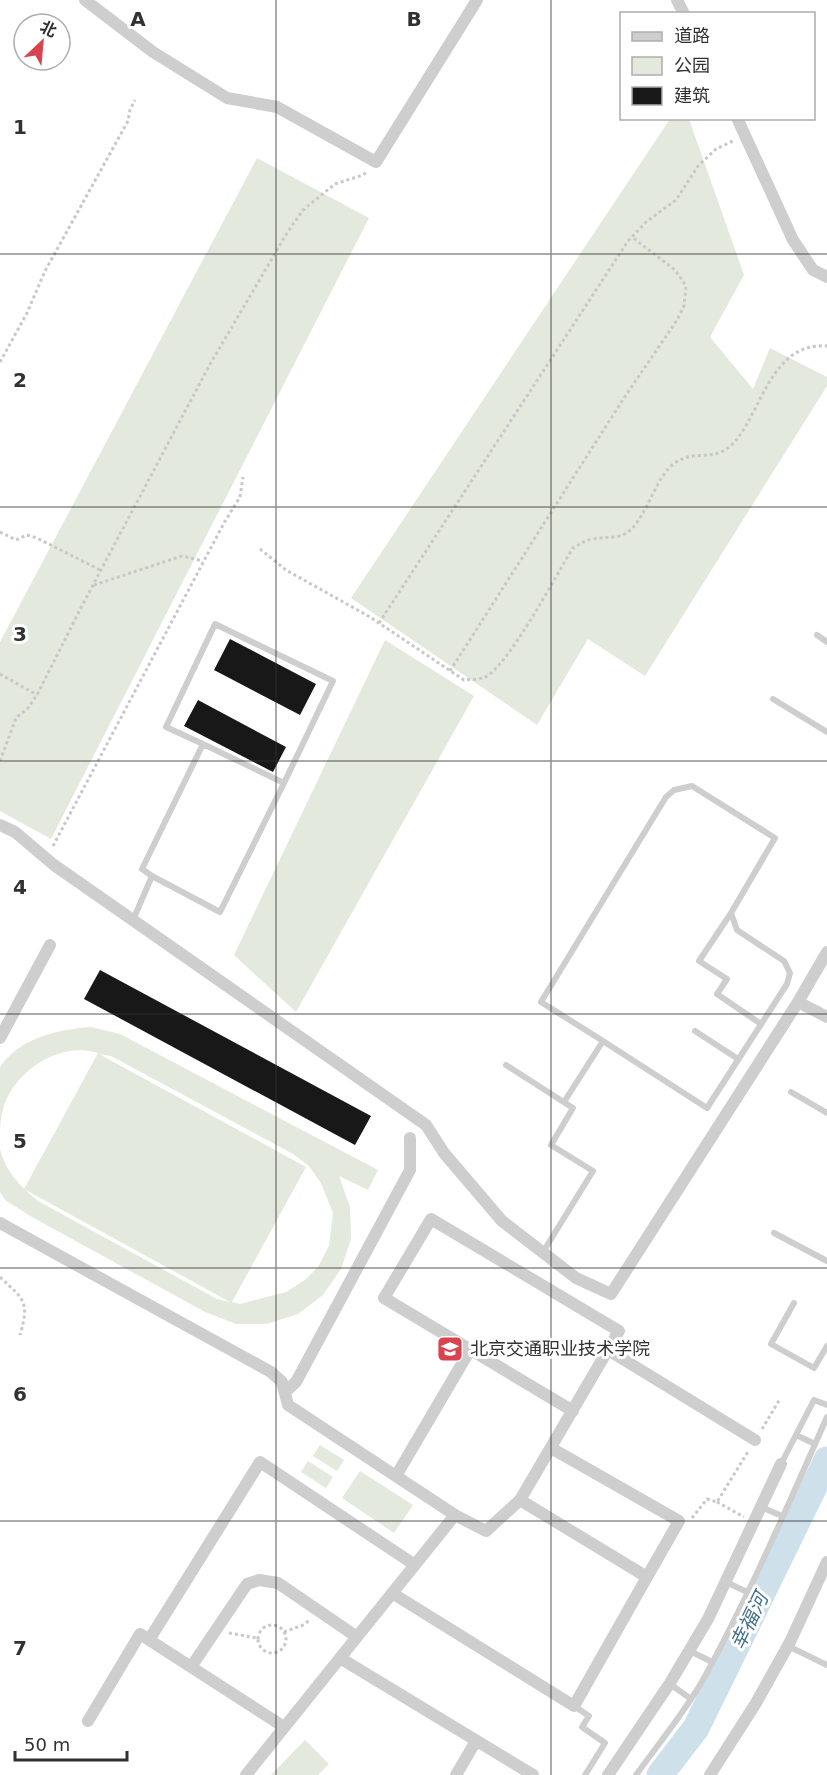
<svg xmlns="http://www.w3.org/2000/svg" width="827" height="1775" viewBox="0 0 827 1775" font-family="'DejaVu Sans','Noto Sans SC',sans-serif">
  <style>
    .green { fill: #e4e9dd; fill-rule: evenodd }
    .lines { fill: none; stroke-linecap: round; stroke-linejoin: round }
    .river { stroke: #cee0ea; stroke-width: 27 }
    .building { fill: #181818 }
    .path { stroke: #c8c8c8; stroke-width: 3; stroke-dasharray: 3 3; stroke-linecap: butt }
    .lane { stroke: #cecece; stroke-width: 6 }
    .street { stroke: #cecece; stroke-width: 12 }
    .grid { fill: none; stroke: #313131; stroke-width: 1.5; stroke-opacity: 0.55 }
    .labels { text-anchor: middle; stroke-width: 6; stroke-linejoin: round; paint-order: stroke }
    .poi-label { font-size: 18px; fill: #313131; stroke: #fff; text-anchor: start }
    .water-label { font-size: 20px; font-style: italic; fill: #44728d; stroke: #fff }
    .grid-label { font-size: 20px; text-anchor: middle; font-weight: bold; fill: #313131; stroke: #fff; stroke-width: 6; stroke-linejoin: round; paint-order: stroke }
  </style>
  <rect width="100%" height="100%" fill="#fff"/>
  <!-- green -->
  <path class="green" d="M670 119H689L744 275 710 337 753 389 770 348 827 377V386L645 676 588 639 537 725 351 598Z
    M257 158 369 218 51 839 0 811V642Z
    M385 640 474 696 296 1012 234 955Z
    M91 1027 120 1034 378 1170 368 1190 339 1176 350 1207 351 1239 341 1269 323 1295 298 1314 267 1324H236L205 1312 32 1217 5 1200 0 1192V1148C4 1170 21 1187 38 1201L217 1299 230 1302 24 1189 98 1053C59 1041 14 1071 3 1109 1 1115 1 1122 0 1128V1067C21 1037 57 1030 91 1027ZM99 1054 111 1056 293 1154 309 1166 321 1183 333 1213 329 1246 318 1267 305 1280 286 1292 240 1304 232 1302 306 1167Z
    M320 1445 344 1460 337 1471 313 1456Z
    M308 1461 333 1477 326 1488 301 1472Z
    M360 1471 413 1505 394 1533 342 1498Z
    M305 1740 329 1764 318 1775H271Z"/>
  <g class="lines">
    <!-- river -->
    <path class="river" d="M660 1775 696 1728 827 1460"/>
  </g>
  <!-- building -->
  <path class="building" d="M230 639 316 684 300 715 214 670Z
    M198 700 286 747 273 772 184 726Z
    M100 970 371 1116 355 1145 84 999Z"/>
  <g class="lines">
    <!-- path -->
    <path class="path" d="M0 362 27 313 45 271 128 121 130 110 135 100
      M0 532 16 540 27 535 37 538 100 570
      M260 549 286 570 370 617 464 680C470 679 477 680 483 678 506 671 557 573 573 548 580 544 585 540 593 539 605 536 618 540 629 531 647 517 656 475 675 463 698 447 715 466 737 439 763 406 773 342 827 346
      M94 585 182 556 203 561
      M379 623 628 241 646 222 676 200 698 166 716 149 733 141
      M450 671 622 401 677 320 684 306 686 286 675 270 632 237
      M0 674 37 695
      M0 761 16 718 28 708 37 695 84 602 209 366 287 233 303 210 335 184 363 175 367 172
      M53 846 224 523 240 497 243 477
      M0 1277C24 1300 30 1301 20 1335
      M762 1429 780 1399
      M717 1502 744 1517
      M692 1518 707 1499 717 1502 749 1450
      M258 1639a14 14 0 1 1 28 0a14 14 0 1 1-28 0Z
      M284 1632 303 1625 310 1620
      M229 1633 257 1638"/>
    <!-- lane -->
    <path class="lane" d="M817 635 827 642
      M773 699 827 732
      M203 744 166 727 215 624 333 681 284 783
      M731 913 699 961 727 979 717 994 761 1024
      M133 920 152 876 142 869 203 744 284 783 220 912 152 876
      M695 1031 738 1059
      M506 1065 573 1108 551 1145 593 1171 543 1252
      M791 1092 827 1113
      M564 1102 603 1041 707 1108 787 984 790 973 784 961 737 930 731 913 775 838 692 786 674 790 666 797 541 1002 603 1041
      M774 1233 827 1261
      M794 1303 771 1344 814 1368 827 1346
      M796 1435 815 1444
      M781 1464 814 1400 827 1405
      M761 1507 782 1516
      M726 1582 747 1592
      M788 1646 827 1665
      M690 1651 712 1662
      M670 1684 691 1699
      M574 1706 589 1716 582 1727 605 1743 585 1775
      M636 1775C659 1743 685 1712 704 1678 750 1594 788 1505 827 1417"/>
    <!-- street -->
    <path class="street" d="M85 0 153 52 227 98 277 107 376 162 477 0
      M677 0 684 14
      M737 118 793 240 813 270 827 277
      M0 825 15 832 54 865 426 1125 444 1153 502 1221 576 1278 611 1294 798 1002 827 952
      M798 1002 827 1017
      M0 1038 50 945
      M0 1223 271 1372 282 1382 288 1405 455 1515
      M608 1350 755 1440
      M285 1392 296 1382 410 1170V1138
      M551 1448 679 1521 647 1577
      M396 1476 470 1350
      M392 1593 574 1706 647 1577 520 1500
      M149 1640 260 1462 415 1565
      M340 1658 533 1775
      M191 1667 247 1584 259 1580 278 1583 357 1637
      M88 1721 140 1634 284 1727
      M246 1775 455 1515 486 1531 520 1500 619 1331 431 1219 384 1298 573 1411
      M456 1775 476 1741
      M608 1775 670 1683 708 1619 781 1464
      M710 1775 756 1703 790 1642 827 1562"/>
  </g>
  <!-- grid -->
  <path class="grid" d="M276 0V1775M551 0V1775M0 254H827M0 507H827M0 761H827M0 1014H827M0 1268H827M0 1521H827"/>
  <!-- icons -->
  <defs>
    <symbol id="university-square" viewBox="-11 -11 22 22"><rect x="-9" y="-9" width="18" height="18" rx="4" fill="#d8434f" stroke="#fff"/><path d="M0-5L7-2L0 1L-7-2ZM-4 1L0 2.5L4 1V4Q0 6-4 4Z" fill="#fff"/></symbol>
  </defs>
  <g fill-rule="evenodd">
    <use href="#university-square" x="435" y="1334" width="30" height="30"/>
  </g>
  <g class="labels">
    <!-- poi labels -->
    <g class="poi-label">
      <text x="470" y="1355">北京交通职业技术学院</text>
    </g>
    <!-- water labels -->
    <g class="water-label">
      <text transform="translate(749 1621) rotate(-64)" y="7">幸福河</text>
    </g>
  </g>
  <g class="grid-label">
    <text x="138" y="26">A</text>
    <text x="414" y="26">B</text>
    <text x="20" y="134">1</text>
    <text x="20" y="387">2</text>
    <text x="20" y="641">3</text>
    <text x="20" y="894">4</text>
    <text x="20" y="1148">5</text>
    <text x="20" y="1401">6</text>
    <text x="20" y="1655">7</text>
  </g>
  <!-- legend -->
  <rect x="620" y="12" width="195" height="108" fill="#ffffff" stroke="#adadad" stroke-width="1.5"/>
  <rect x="632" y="32" width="30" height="9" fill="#cecece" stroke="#adadad" stroke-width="1.5"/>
  <text x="674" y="42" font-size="18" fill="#313131">道路</text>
  <rect x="632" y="57" width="30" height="18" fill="#e4e9dd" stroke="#adadad" stroke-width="1.5"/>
  <text x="674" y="72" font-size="18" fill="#313131">公园</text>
  <rect x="632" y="87" width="30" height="18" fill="#181818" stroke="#adadad" stroke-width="1.5"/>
  <text x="674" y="102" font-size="18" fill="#313131">建筑</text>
  <!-- north arrow -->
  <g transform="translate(42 42) rotate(26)"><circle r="28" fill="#ffffff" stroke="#adadad" stroke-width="1.5"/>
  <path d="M0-4.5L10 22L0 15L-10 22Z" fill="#d8434f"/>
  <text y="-9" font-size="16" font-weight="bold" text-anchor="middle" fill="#313131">北</text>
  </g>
  <!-- scale -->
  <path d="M15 1751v9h112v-9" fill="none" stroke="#313131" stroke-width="3"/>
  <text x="24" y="1751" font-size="18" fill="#313131" stroke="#ffffff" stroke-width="4.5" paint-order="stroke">50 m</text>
</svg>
